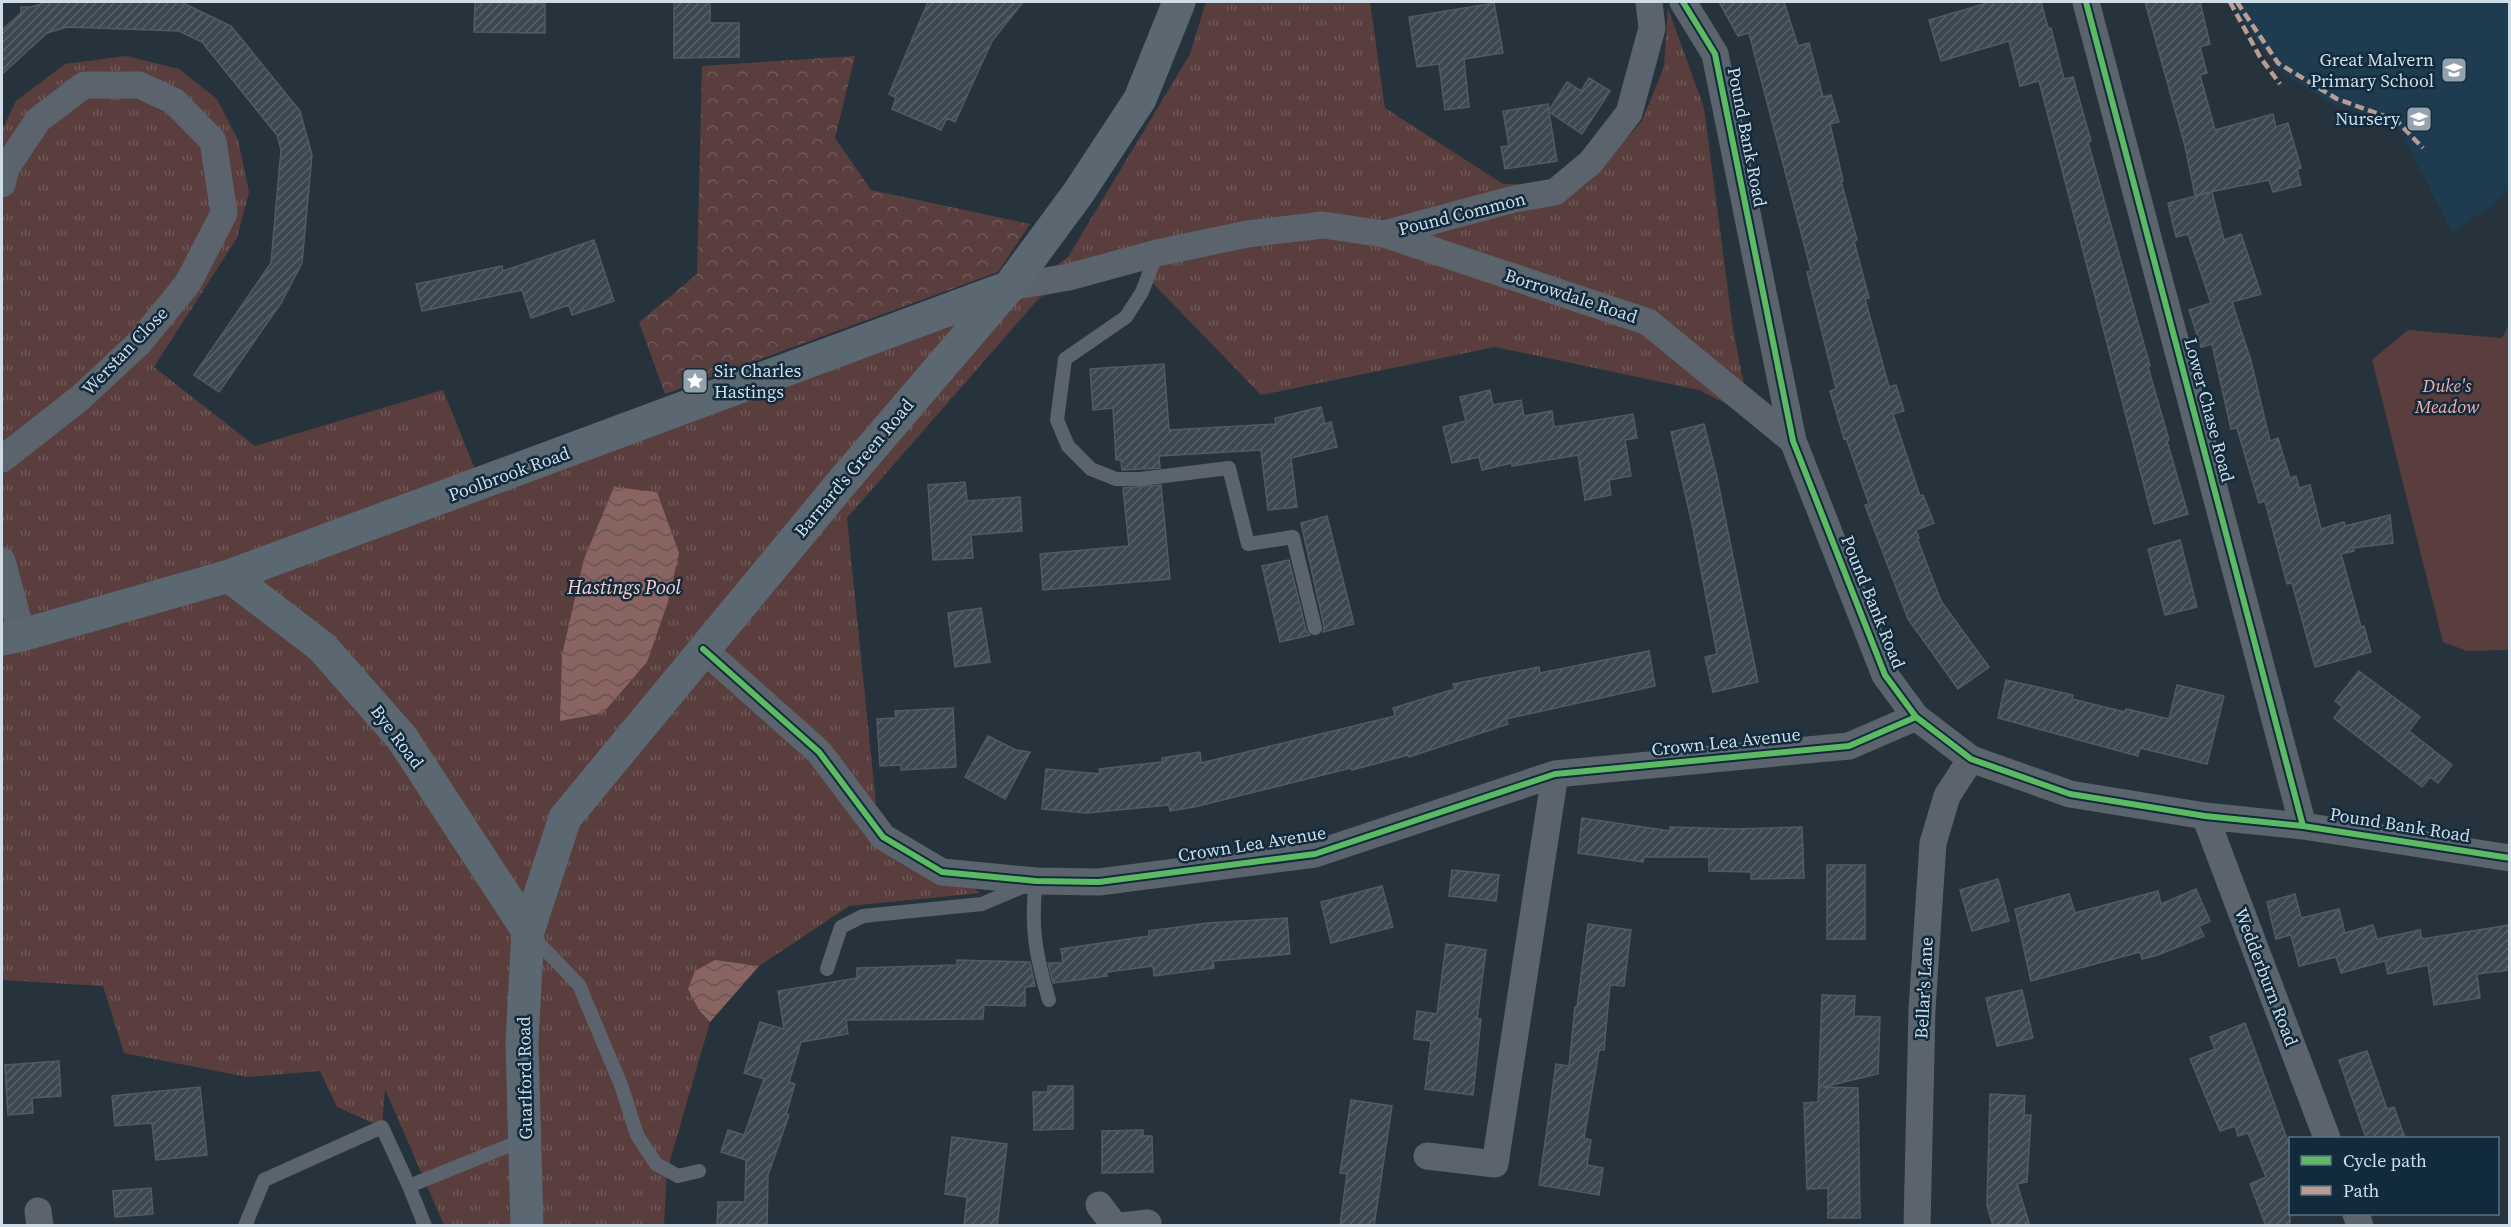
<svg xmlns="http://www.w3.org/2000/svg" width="2511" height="1227" viewBox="0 0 2511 1227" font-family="'Source Serif 4',serif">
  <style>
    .built { fill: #1e3b50 }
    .grass { fill: url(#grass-tufts) }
    .forest { fill: url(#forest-crowns) }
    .park { fill: #593e3d }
    .water { fill: url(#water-waves) }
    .building { fill: url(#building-hatch); stroke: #505b64; stroke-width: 1.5 }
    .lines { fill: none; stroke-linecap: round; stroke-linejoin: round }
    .service { stroke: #5b646c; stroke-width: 14 }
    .minor { stroke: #5b646c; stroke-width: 27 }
    .secondary { stroke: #5b6871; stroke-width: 33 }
    .quiet { stroke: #b99d93; stroke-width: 4.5; stroke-dasharray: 9 4.5; stroke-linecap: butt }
    .cycleway-casing { stroke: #112a3c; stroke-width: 10 }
    .cycleway { stroke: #5cba63; stroke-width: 6 }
    .labels { text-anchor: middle; stroke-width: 5; stroke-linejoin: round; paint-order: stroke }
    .poi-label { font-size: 18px; fill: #cfdde9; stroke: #112a3c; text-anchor: end }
    .street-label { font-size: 18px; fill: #cfdde9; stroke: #112a3c }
    .park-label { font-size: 18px; font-style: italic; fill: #f7afa9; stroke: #112a3c }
    .water-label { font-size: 20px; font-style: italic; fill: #fbceca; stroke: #112a3c }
  </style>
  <defs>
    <pattern id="grass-tufts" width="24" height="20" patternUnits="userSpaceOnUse" patternTransform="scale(1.5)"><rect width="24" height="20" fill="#593e3d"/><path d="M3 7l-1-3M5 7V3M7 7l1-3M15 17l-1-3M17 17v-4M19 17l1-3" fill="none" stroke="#705959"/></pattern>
    <pattern id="forest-crowns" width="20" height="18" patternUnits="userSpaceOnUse" patternTransform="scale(1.5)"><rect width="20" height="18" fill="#593e3d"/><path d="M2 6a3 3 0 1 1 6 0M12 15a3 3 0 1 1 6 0" fill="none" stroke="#705959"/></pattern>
    <pattern id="water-waves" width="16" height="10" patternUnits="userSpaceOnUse" patternTransform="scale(1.5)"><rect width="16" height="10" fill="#8a6461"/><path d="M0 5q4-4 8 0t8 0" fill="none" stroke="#685555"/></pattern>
    <pattern id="building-hatch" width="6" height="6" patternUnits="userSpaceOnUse" patternTransform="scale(1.5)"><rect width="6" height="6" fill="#3c474f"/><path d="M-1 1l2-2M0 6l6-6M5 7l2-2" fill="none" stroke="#576168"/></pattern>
  </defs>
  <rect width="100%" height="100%" fill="#26333d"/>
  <!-- built -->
  <path class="built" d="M2234 2H2509V187L2497 202 2452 232 2397 125 2331 103 2280 72 2239 17Z"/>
  <!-- grass -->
  <path class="grass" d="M1206 2H1370L1385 108 1503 184 1584 186 1642 121 1664 67 1668 8 1704 108 1733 329 1750 416 1699 390 1495 347 1261 395 1141 271 1040 297 847 518 876 805 896 832 980 893 849 906 759 966 710 1022 667 1171 664 1225H444L385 1089 382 1127 337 1107 320 1071 247 1077 124 1053 103 986 2 980V130L16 101 65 64 126 56 179 69 217 99 238 140 249 192 237 238 154 367 255 446 443 390 475 469 1000 307 1068 257 1190 54Z"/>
  <!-- forest -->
  <path class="forest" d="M855 56 835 138 871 190 1030 224 998 272 665 394 639 322 697 274 702 66Z"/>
  <!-- park -->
  <path class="park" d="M2509 324V650L2467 651 2443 642 2372 360 2408 330 2502 338Z"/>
  <!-- water -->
  <path class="water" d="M614 487 657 492 679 553 668 602 647 662 603 713 560 721 562 655 584 559Z
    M715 960 759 966 710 1022 699 1010 688 989 695 971Z"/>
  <!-- building -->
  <path class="building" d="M47 2H181L231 26 300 111 312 155 302 263 281 303 219 392 194 375 271 263 281 150 277 135 202 42 179 31 67 27 47 33 2 74V30L21 13V7H31Z
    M475 2 545 4V33L474 32Z
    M674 2H710V23H739V57L674 58Z
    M928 2H1023L992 41 955 122 947 118 941 130 892 109 896 98 889 94Z
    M1719 2H1784L1798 46 1809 43 1823 97 1831 95 1839 122 1830 124 1843 181H1841L1857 240 1854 241 1869 298 1865 299 1889 387 1896 385 1904 411 1893 414 1920 496 1923 495 1934 523 1916 530 1919 538H1917L1941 601 1989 667 1958 689 1908 619 1865 505 1869 504 1846 438 1844 439 1830 391 1836 389 1807 272 1811 271 1749 33 1738 36Z
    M1991 2H2041L2048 28H2051L2064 79 2073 77 2091 141 2088 142 2150 366 2148 367 2169 440 2167 441 2188 514 2154 524 2039 81 2020 86 2009 41 1941 61 1929 20Z
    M2145 2H2200L2210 44 2200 47 2207 73 2200 75 2215 130 2273 114 2276 127 2288 123 2301 168 2297 169 2301 185 2273 192 2269 180 2195 195 2185 146Z
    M1494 3 1503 53 1464 59 1469 107 1445 110 1439 64 1417 67 1409 17Z
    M1589 78 1610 91 1582 134 1549 112 1557 161 1505 169 1501 147 1509 146 1503 111 1548 104 1549 110 1567 82 1581 91Z
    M2212 192 2224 240 2241 234 2261 294 2232 302 2251 361 2270 441 2278 438 2290 478 2296 476 2299 488 2310 485 2321 529 2344 522 2345 526 2390 515 2393 543 2353 548 2354 551 2341 554 2361 627 2364 626 2371 652 2315 667 2292 583 2287 584 2265 501 2259 503 2237 428 2231 429 2212 344 2201 347 2189 310 2211 303 2188 234 2176 237 2168 203Z
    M594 240 614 301 572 315 569 305 531 318 522 290 422 311 416 284 502 266 503 271Z
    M1164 364 1169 430 1276 424 1275 418 1321 407 1325 424 1331 422 1337 447 1291 458 1297 507 1268 510 1261 450 1159 456 1160 468 1122 470 1121 460H1116L1113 408 1093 410 1090 369Z
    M1490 390 1493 405 1521 400 1524 416 1552 411 1554 427 1633 414 1637 438 1625 440 1631 476 1609 480 1611 495 1585 500 1578 455 1512 466V463L1482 470 1479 457 1452 463 1443 427 1466 421 1460 397Z
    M1704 424 1717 477 1758 682 1713 692 1705 657 1717 654 1693 528 1671 432Z
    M965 482 967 501 1020 497 1022 531 971 535 973 558 933 560 928 485Z
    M1161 485 1170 579 1043 590 1040 554 1129 546 1123 488Z
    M1327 516 1354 624 1323 632 1324 626 1301 523Z
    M2180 540 2197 607 2165 615 2148 549Z
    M1289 560 1306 630 1310 635 1280 642 1262 566Z
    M981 608 990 662 955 667 948 613Z
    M1649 651 1655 686 1506 719 1508 724 1409 757 1408 755 1352 770 1351 768 1194 807 1170 811 1169 805 1087 813 1042 809 1046 769 1100 774 1099 769 1162 762V758L1200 752 1201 763 1395 716 1393 708 1455 689 1453 684 1539 667 1540 673Z
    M2359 671 2420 717 2409 731 2452 765 2438 783 2430 777 2422 787 2334 718 2342 707 2335 701Z
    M2006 680 2073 695 2072 699 2125 712 2126 709 2169 719 2177 685 2224 696 2207 764 2140 748 2138 756 1998 718Z
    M953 708 956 767 901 770V765L880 766 877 719 896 718 895 711Z
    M988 736 1016 750 1030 752 1005 799 965 777Z
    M1582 818 1670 831V827L1735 829 1802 827 1804 878 1751 879V872L1709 871V857H1644L1643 862 1578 853Z
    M1827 865H1865V939H1827Z
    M1452 870 1499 875 1496 901 1449 896Z
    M1998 879 2009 921 1972 931 1960 890Z
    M1382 886 1393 927 1331 943 1321 902Z
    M2196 889 2210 921 2199 926 2204 936 2158 955 2142 959 2140 952 2031 981 2015 909 2069 894 2075 913 2158 891 2161 904Z
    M2295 894 2301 918 2339 909 2345 933 2373 925 2377 939 2420 930 2422 939 2510 925V970L2477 974 2480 998 2434 1005 2428 965 2388 974 2385 961 2341 973 2336 957 2299 966 2291 935 2276 939 2267 902Z
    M1287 918 1290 954 1213 961 1214 968 1154 976 1153 966 1107 972V976L1053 983 1048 963H1063L1061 949 1149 936V931L1208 923Z
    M1588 924 1631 930 1624 986 1610 985 1604 1050H1599L1584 1138 1591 1140 1587 1165 1603 1168 1599 1195 1539 1185 1556 1064 1569 1066 1575 1007H1577Z
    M1446 944 1486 950 1477 1019H1481L1473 1095 1425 1089 1431 1041 1414 1039 1417 1011 1437 1014Z
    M957 960 1030 962 1035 986 1025 987V1006L984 1005 983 1019 846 1020 848 1034 801 1042 789 1082 795 1084 786 1114 789 1115 768 1175 767 1226H717L718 1202H745L746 1160 721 1152 728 1130 744 1135 764 1079 744 1073 760 1022 784 1029 778 991 857 978V968L957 965Z
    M2022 990 2033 1038 1997 1046 1986 998Z
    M1822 995 1855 996 1854 1016 1880 1017 1878 1074 1823 1087 1858 1088 1860 1218H1828V1188L1807 1189 1804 1103 1818 1102Z
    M2245 1023 2290 1147V1226H2266L2250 1184 2266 1177 2248 1133 2238 1136 2235 1126 2220 1131 2190 1059 2215 1049 2210 1037Z
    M2367 1051 2387 1109 2394 1107 2405 1138H2366L2339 1060Z
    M59 1061 61 1096 32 1098 33 1113 8 1115 5 1065Z
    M1048 1086H1073V1129L1034 1130 1033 1092H1048Z
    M200 1087 207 1155 156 1160 152 1123 115 1126 112 1096Z
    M1990 1094 2025 1096 2024 1115H2031L2027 1182 2017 1184 2030 1226H1993L1987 1205Z
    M1351 1100 1392 1106 1374 1226H1340L1347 1174 1340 1173Z
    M1143 1130V1136H1152L1153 1172 1102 1173V1131Z
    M952 1137 1007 1144 997 1226H964L967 1197 945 1194Z
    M151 1188 153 1214 115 1217 113 1191Z"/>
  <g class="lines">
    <!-- service -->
    <path class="service" d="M1157 253 1142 292 1126 317 1065 359 1057 420 1068 446 1091 469 1116 479H1140L1229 468 1248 544 1293 537 1315 628
      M531 935 579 985 621 1085 637 1135 656 1164 678 1176 699 1171
      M827 969 841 927 863 916 982 904 1036 881C1030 926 1036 957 1049 1000
      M409 1186 425 1226
      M245 1226 264 1180 382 1127 409 1186 523 1140"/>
    <!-- minor -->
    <path class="minor" d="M1683 2 1715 54 1793 441 1885 675 1916 717 1971 759 2070 794 2205 816 2303 826 2510 858
      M2086 2 2303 826
      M2 184 6 168 38 120 84 85H139L174 101 213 141 224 213 188 283 139 343 80 398 2 459
      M1384 234 1648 322 1793 441
      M1009 287 1069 277 1157 253 1247 234 1323 225 1384 234 1514 199 1555 192 1591 162 1629 113 1652 28 1649 2
      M2 561 22 635
      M703 649 819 752 883 837 942 872 1036 881 1099 882 1315 854 1555 774 1849 746 1916 717
      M2205 816 2327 1138
      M1427 1156 1495 1164 1555 774
      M1099 1205 1115 1226
      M38 1211 40 1226
      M2356 1214 2360 1226
      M1122 1226 1148 1223
      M1917 1226 1922 1009 1933 843 1947 796 1971 759"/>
    <!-- secondary -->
    <path class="secondary" d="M229 576 322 647 402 738 528 931
      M2 639 22 635 229 576 1007 288
      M527 1226 522 1042 528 931 565 818 844 480 1009 287 1079 192 1140 99 1179 2"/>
    <!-- quiet -->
    <path class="quiet" d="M2230 2 2260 57 2280 84
      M2237 2 2278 63 2337 99 2396 120 2423 148"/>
    <defs>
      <path id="cycleway" d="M1683 2 1715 54 1793 441 1885 675 1916 717 1971 759 2070 794 2205 816 2303 826 2510 858
        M2086 2 2303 826
        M703 649 819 752 883 837 942 872 1036 881 1099 882 1315 854 1555 774 1849 746 1916 717"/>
    </defs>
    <!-- cycleway casing -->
    <use href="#cycleway" class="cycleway-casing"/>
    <!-- cycleway -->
    <use href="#cycleway" class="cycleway"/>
  </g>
  <!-- icons -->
  <defs>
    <symbol id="school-square" viewBox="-11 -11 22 22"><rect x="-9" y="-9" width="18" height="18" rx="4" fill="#94a2ad" stroke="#112a3c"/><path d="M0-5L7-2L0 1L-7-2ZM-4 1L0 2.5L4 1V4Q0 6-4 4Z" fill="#fff"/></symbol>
    <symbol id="sight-square" viewBox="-11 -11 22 22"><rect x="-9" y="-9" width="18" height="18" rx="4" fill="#94a2ad" stroke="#112a3c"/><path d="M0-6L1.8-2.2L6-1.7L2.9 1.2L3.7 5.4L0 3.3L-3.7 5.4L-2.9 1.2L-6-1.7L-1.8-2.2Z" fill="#fff"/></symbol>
  </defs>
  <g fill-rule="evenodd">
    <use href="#school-square" x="2439" y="55" width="30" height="30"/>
    <use href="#school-square" x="2404" y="104" width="30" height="30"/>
    <use href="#sight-square" x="680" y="366" width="30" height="30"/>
  </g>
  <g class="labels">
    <!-- poi labels -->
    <g class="poi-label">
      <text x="2434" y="66">Great Malvern<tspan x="2434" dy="21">Primary School</tspan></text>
      <text x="2400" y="125">Nursery</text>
      <text x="714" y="377" text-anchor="start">Sir Charles<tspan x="714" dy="21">Hastings</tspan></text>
    </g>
    <!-- street labels -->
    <g class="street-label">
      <text transform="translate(1747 137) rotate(79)" y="6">Pound Bank Road</text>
      <text transform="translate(1462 214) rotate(-14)" y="6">Pound Common</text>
      <text transform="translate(1571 296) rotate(18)" y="6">Borrowdale Road</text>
      <text transform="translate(125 351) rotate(-46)" y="6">Werstan Close</text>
      <text transform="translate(2209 410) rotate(75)" y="6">Lower Chase Road</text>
      <text transform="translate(854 468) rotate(-50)" y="6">Barnard's Green Road</text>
      <text transform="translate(509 474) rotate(-20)" y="6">Poolbrook Road</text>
      <text transform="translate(1873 602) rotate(68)" y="6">Pound Bank Road</text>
      <text transform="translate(397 737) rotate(53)" y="6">Bye Road</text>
      <text transform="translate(1726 742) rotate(-6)" y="6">Crown Lea Avenue</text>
      <text transform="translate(2400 825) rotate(9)" y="6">Pound Bank Road</text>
      <text transform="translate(1252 844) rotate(-9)" y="6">Crown Lea Avenue</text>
      <text transform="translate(2266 977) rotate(69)" y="6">Wedderburn Road</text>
      <text transform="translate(1924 988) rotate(-87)" y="6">Bellar's Lane</text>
      <text transform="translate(525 1078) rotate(-91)" y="6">Guarlford Road</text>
    </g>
    <!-- park labels -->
    <g class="park-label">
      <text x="2447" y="392">Duke's<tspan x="2447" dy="21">Meadow</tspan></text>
    </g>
    <!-- water labels -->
    <g class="water-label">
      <text x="624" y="594">Hastings Pool</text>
    </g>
  </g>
  <!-- border -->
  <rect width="2511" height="1227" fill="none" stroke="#cfdde9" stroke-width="6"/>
  <!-- legend -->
  <rect x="2289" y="1137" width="210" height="78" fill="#112a3c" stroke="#5d7281" stroke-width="1.5"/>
  <rect x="2301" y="1156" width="30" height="9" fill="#5cba63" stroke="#5d7281" stroke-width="1.5"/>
  <text x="2343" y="1167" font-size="18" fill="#cfdde9">Cycle path</text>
  <rect x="2301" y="1186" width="30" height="9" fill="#b99d93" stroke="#5d7281" stroke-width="1.5"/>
  <text x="2343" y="1197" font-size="18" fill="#cfdde9">Path</text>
</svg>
